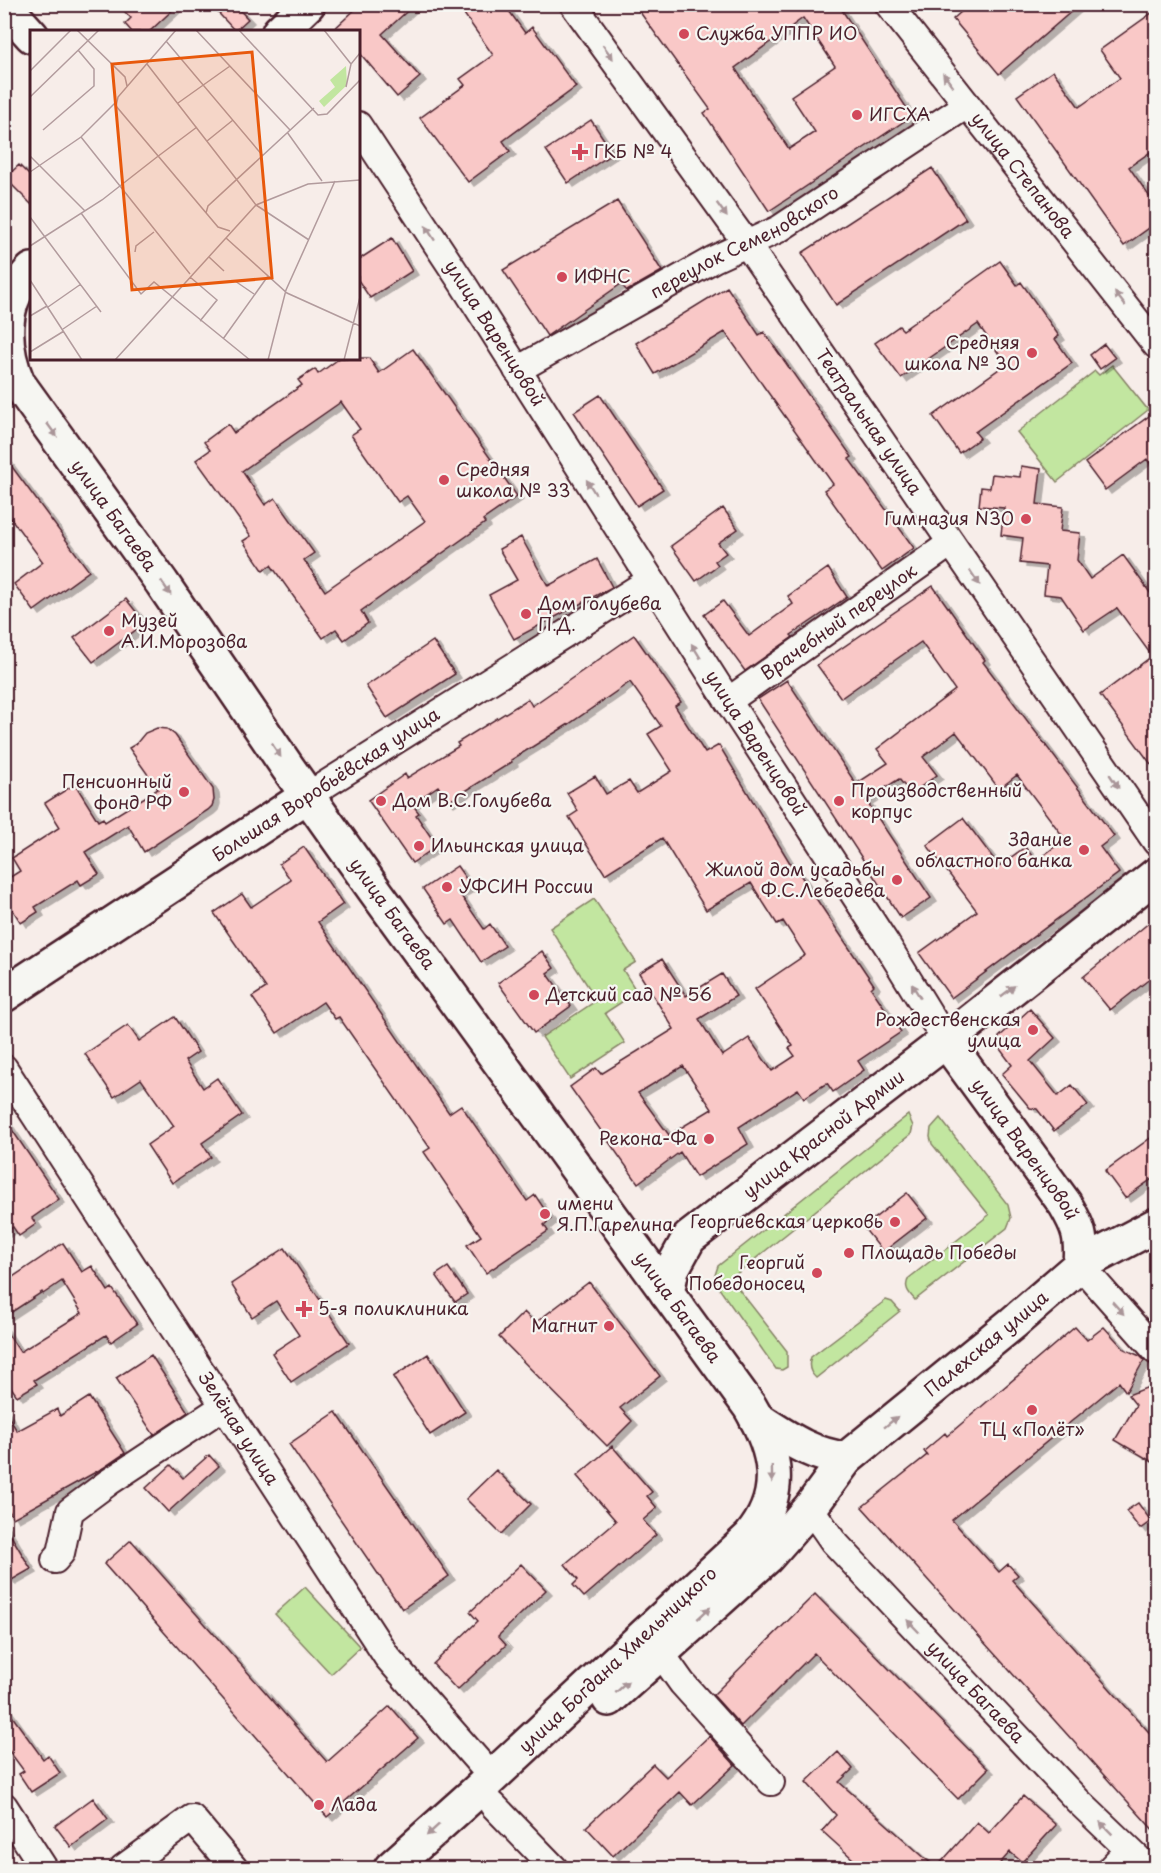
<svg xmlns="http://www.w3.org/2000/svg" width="1161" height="1873" viewBox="0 0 1161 1873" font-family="'Playpen Sans',sans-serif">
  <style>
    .green { fill: #c2e6a0; stroke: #868266; stroke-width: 1.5 }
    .building { fill: #f9c8c7; stroke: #4a1f2b; stroke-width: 1.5; fill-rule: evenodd; filter: url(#shadow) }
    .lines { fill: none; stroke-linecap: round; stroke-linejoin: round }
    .minor-casing { stroke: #4a1f2b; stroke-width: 30 }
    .major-casing { stroke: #4a1f2b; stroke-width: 38 }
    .minor { stroke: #f6f6f2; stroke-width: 26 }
    .major { stroke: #f6f6f2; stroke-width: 33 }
    .oneway { fill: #a99598 }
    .poi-dot { fill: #d1495b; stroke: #f6f6f2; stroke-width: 2 }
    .labels { text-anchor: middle; stroke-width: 4.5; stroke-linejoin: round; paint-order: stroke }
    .poi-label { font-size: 18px; fill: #4a1f2b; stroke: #f6f6f2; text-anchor: start }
    .street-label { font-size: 18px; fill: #4a1f2b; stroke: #f6f6f2 }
    .inset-road { fill: none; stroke: #b29b9d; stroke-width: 1.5 }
    .view { fill: #e8590c; fill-opacity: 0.15; stroke: #e8590c; stroke-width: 3 }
    .inset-edge { fill: none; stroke: #4a1f2b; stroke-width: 3 }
  </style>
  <defs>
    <filter id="shadow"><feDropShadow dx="6" dy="4" stdDeviation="0" flood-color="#0004"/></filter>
  </defs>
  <rect width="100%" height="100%" fill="#f7ede9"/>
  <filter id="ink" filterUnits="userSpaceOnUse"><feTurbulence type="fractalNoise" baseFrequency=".0167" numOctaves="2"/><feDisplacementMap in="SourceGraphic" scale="12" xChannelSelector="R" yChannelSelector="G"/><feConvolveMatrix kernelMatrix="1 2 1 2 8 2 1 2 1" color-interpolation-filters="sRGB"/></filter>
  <g filter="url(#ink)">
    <!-- green -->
    <path class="green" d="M1112 365 1148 410 1057 482 1017 432 1095 371 1099 375Z
      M594 899 636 962 623 970 637 992 605 1013 625 1043 570 1079 542 1037 597 1000 550 928Z
      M908 1115 913 1126 911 1134 734 1276 737 1287 787 1351V1367L782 1370 776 1369 716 1284 715 1275 718 1266Z
      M940 1118 1008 1205 1011 1218 1007 1228 915 1300C909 1293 903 1287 909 1278L989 1215 932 1144 930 1137 931 1128Z
      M886 1300 892 1302 900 1311 816 1378C809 1372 808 1365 811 1357Z
      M305 1587 360 1647 331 1674 275 1614Z"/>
    <!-- building -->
    <path class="building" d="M117 4H179L149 32H132L125 24 131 18Z
      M210 4H234L248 19 235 31Z
      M361 4H415L382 34 420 77 397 97 358 51V32H331Z
      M457 4H504L525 33 532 27 576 87 503 141 510 151 468 182 420 118 465 85 460 79 493 55Z
      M634 4H838L912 116 769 211 704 113 710 109ZM803 18 835 66 791 96 815 132 789 149 735 68Z
      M970 4H1080L999 74 953 19Z
      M1156 10V148L1129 167 1156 206V223L1124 246 1017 96 1053 71 1079 107 1120 78 1100 50Z
      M591 120 613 153 568 183 546 150Z
      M19 165 32 178V205L5 178Z
      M932 168 966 219 836 305 802 253Z
      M617 201 662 271 627 291 621 284 547 336 503 270Z
      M392 238 412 271 370 298 358 280V260Z
      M1000 261 1017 285 1021 282 1059 336 1055 339 1072 363 975 432 980 438 959 453 933 416 1006 364 978 324 901 378 875 343 899 326 903 330Z
      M727 287 759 335 764 332 852 457 849 459 914 548 882 571 824 490 833 484 725 332 655 374 636 343Z
      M1104 344 1115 358 1100 369 1090 355Z
      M413 349 517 496 483 520 485 523 361 611 368 623 344 640 336 629 323 638 271 565 263 570 243 541 251 536 196 460 210 450 204 442 228 424 234 433 302 385 298 380 315 369 318 374 340 358H369L379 373ZM341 402 360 429 351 435 398 502 407 496 425 521 325 591 304 560 314 553 275 498 265 505 242 471Z
      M600 395 663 489 637 506 574 412Z
      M1156 411V473L1147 459 1105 490 1085 463Z
      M4 456 89 571 34 611 14 584 43 562 4 509Z
      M1021 466 1041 469 1037 504 1063 507 1060 531 1080 533 1077 560 1090 579 1123 555 1156 601V771L1100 695 1152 656 1117 608 1084 630 1061 596 1044 594 1047 566 1020 563 1023 538 1001 535 1004 508 979 506 981 487 990 488 992 474 1020 477Z
      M723 508 738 529 718 543 726 553 715 561 718 565 696 581 671 546Z
      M521 537 548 586 597 559 612 587 514 639 489 595 517 580 499 549Z
      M828 568 847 597 791 635 793 637 745 671 704 615 723 601 749 636 793 604 788 596Z
      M933 586 985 660 983 662 1114 836 1100 847 1119 873 951 998 919 953 977 911 927 845 963 818 999 866 1025 847 1036 861 1065 839 1017 775 999 789 956 732 923 757 937 775 911 794 899 779 866 800 931 898 901 918 758 699 787 680 856 784 888 763 877 749 955 690 921 642 841 698 817 665Z
      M126 599 145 623 93 662 74 638Z
      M634 635 681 702 675 706 705 753 719 745 793 868 795 867 874 985 871 988 901 1032 858 1061 864 1070 833 1092 827 1083 804 1098 798 1089 739 1127 748 1144 696 1177 680 1152 638 1183 570 1087 596 1068 601 1074 674 1029 639 973 662 959 686 996 722 974 736 996 699 1019 722 1056 749 1038 772 1071 795 1056 789 1048 793 1046 755 989 805 955 783 921 777 924 751 883 706 910 662 838 605 874 569 817 578 811 567 793 595 776 606 794 629 781 637 793 672 771 648 734 661 726 630 682 569 724 511 760 512 762 448 802 438 786 412 804 419 813 416 815 437 846 412 863 368 800 405 774 407 778 459 746 457 743 528 699 532 706ZM683 1066 712 1109 669 1135 638 1093Z
      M433 641 455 674 387 718 366 686Z
      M157 728 167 729 175 735 213 789 214 800 212 806 208 810 144 852 128 825 85 852 99 874 81 885 78 880 35 907 38 912 21 923 9 904 4 906V881L20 871 12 858 60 827 45 803 75 784 98 821 103 818 105 822 158 789 129 748 136 744 145 733Z
      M304 847 343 904 318 922 449 1113 461 1105 527 1201 535 1195 551 1219 544 1225 548 1231 486 1273 467 1245 481 1236 424 1152 430 1148 339 1017 335 1019 323 1002 277 1033 252 997 266 988 214 913 242 894 251 907 291 880 279 864Z
      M457 866 471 886 459 893 484 929 490 924 505 946 481 962 453 920 447 924 423 889Z
      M1156 917V974L1110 1010 1083 977Z
      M542 951 554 968 547 973 571 1006 534 1033 498 983Z
      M1030 1009 1055 1038 1030 1061 1058 1096 1072 1085 1088 1105 1054 1131 1037 1109 1030 1108 1002 1074 1012 1065 1000 1049 999 1037Z
      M175 1017 198 1052 185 1061 203 1088 217 1078 242 1115 202 1143 211 1157 172 1183 147 1145 174 1126 141 1079 114 1097 85 1054 128 1025 139 1041Z
      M4 1118 59 1199 32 1218 36 1224 19 1236 13 1227 4 1233Z
      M1156 1134V1176L1125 1198 1105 1171Z
      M907 1193 927 1218 883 1252 863 1227Z
      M63 1243 82 1272 92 1266 108 1291 112 1288 137 1324 111 1342 106 1335 34 1380 37 1384 17 1396 4 1377V1328L20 1352 82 1313 62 1281 43 1294 42 1292 4 1317V1283Z
      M285 1248 349 1343 291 1382 272 1353 299 1335 276 1301 252 1317 231 1284Z
      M448 1267 467 1294 455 1302 436 1275Z
      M589 1282 660 1376 620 1408 632 1421 607 1446 499 1337 524 1312 535 1323Z
      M1075 1327 1087 1340 1104 1327 1124 1349 1140 1356 1144 1360 1126 1392 1119 1382 952 1520 999 1572 1008 1564 1018 1575 1012 1580 1156 1740V1833L862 1507 927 1455 924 1451 945 1433 947 1436Z
      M428 1354 465 1412 430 1435 393 1377Z
      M151 1355 188 1412 154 1435 116 1378Z
      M1156 1384V1464L1115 1440 1136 1405 1128 1395Z
      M89 1397 125 1453 103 1468 13 1518 4 1502V1409L17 1431 57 1409 60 1416Z
      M336 1412 449 1576 402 1609 289 1444Z
      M612 1446 652 1492 647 1496 657 1508 643 1520 656 1535 584 1597 573 1585 578 1580 565 1564 616 1521 577 1476Z
      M209 1455 219 1466 168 1512 146 1488 171 1465 183 1478Z
      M496 1470 531 1504 501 1534 466 1499Z
      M1138 1503 1151 1521 1140 1529 1126 1511Z
      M4 1524 31 1569 10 1581 4 1572Z
      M131 1540 327 1762 390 1706 418 1738 327 1817 104 1564Z
      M521 1564 546 1590 498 1636 506 1645 457 1690 433 1664 478 1621 470 1612Z
      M815 1594 988 1769 958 1799 814 1653 741 1726 713 1695Z
      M4 1705 43 1759 48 1755 60 1773 31 1792 19 1774 24 1771 4 1744Z
      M709 1736 735 1765 692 1805 680 1792 613 1856 586 1827 653 1764 666 1777Z
      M838 1752 853 1769 839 1782 936 1868 977 1822 989 1833 1023 1796 1056 1825 1022 1862 1010 1852 995 1869H864L822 1831 836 1815 806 1782Z
      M93 1798 108 1819 71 1847 55 1826Z"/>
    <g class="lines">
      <defs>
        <g id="minor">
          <path id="s1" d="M573 4 746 243 1156 842"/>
          <path id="s2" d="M888 4 1156 345"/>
          <path id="s3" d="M358 125 463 284 728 701 887 945 946 1041"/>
          <path id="s4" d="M517 370 714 259 779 229 967 105"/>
          <path id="s5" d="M728 701 951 543"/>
          <path d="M307 796 651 580"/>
          <path id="s6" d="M4 1068 387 1657 492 1777"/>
          <path d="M1080 1265 1156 1351"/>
          <path id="s7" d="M810 1508 833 1541 1078 1801 1148 1868"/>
          <path d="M55 1560 61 1553 70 1511 109 1482 224 1406"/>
          <path d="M660 1652 682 1683 771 1782"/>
          <path d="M493 1805 554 1868"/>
          <path d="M4 1806 44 1868"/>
          <path d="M123 1868 192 1818 234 1868"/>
          <path d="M1111 1868 1128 1850"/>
        </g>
        <g id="major">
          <path d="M4 5 32 36"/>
          <path d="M279 32 308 4"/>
          <path id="s8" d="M32 270C0 301 2 345 18 383L162 583 288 768 373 888 750 1407C776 1451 786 1494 750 1537L476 1792 391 1868"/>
          <path d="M4 995 307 796"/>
          <path id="s9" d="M946 1041 1065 1204C1079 1228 1082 1237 1080 1265"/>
          <path id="s10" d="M667 1293 672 1269 689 1238 946 1041 1156 875"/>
          <path d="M756 1418C786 1437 810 1455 846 1459"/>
          <path id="s11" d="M609 1699 767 1557 810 1508 846 1459 1013 1323 1080 1265 1156 1225"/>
        </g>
      </defs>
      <!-- minor casing -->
      <use href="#minor" class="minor-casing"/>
      <!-- major casing -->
      <use href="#major" class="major-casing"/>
      <!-- minor -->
      <use href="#minor" class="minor"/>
      <!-- major -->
      <use href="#major" class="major"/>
    </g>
    <!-- one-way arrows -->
    <defs><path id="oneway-solid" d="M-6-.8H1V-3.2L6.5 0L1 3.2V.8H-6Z" transform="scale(1.5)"/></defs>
    <g class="oneway">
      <use href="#oneway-solid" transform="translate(608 52) rotate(54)"/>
      <use href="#oneway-solid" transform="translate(948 80) rotate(-127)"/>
      <use href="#oneway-solid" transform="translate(722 210) rotate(54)"/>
      <use href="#oneway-solid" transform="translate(430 233) rotate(-123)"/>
      <use href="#oneway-solid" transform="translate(1120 299) rotate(-128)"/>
      <use href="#oneway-solid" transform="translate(52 430) rotate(54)"/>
      <use href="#oneway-solid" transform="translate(591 487) rotate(-122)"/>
      <use href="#oneway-solid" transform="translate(975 578) rotate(56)"/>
      <use href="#oneway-solid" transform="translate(166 588) rotate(56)"/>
      <use href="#oneway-solid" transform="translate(696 651) rotate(-122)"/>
      <use href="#oneway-solid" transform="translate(276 750) rotate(56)"/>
      <use href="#oneway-solid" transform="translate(1114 781) rotate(56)"/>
      <use href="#oneway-solid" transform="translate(916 991) rotate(-122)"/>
      <use href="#oneway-solid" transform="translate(1008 991) rotate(-38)"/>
      <use href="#oneway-solid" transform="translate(1118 1308) rotate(48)"/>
      <use href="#oneway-solid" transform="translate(891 1422) rotate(-39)"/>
      <use href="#oneway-solid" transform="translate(772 1474) rotate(89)"/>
      <use href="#oneway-solid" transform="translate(704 1613) rotate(-42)"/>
      <use href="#oneway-solid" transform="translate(913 1626) rotate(-134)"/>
      <use href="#oneway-solid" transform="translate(622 1687) rotate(-42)"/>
      <use href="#oneway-solid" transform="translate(1106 1828) rotate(-135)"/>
      <use href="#oneway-solid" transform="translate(433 1830) rotate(138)"/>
    </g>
  </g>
  <!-- markers -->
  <g class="poi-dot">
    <circle cx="684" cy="34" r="6"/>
    <circle cx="857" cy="115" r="6"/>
    <path d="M577 143h6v6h6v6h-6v6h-6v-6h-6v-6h6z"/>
    <circle cx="562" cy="277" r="6"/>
    <circle cx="1032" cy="353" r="6"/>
    <circle cx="444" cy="480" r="6"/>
    <circle cx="1026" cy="519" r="6"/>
    <circle cx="526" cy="614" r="6"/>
    <circle cx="109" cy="631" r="6"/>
    <circle cx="184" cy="792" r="6"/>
    <circle cx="381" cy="801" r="6"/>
    <circle cx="839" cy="801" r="6"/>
    <circle cx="419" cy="846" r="6"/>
    <circle cx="1084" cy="850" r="6"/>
    <circle cx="897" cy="880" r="6"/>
    <circle cx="447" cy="887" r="6"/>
    <circle cx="534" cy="995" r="6"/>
    <circle cx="1033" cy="1030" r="6"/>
    <circle cx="709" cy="1139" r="6"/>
    <circle cx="545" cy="1214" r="6"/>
    <circle cx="895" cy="1222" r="6"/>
    <circle cx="849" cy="1253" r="6"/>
    <circle cx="817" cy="1273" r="6"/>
    <path d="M301 1300h6v6h6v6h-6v6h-6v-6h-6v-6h6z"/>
    <circle cx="609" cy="1326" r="6"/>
    <circle cx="1032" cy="1410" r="6"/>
    <circle cx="319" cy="1805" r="6"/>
  </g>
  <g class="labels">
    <!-- poi labels -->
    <g class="poi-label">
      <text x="696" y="40">Служба УППР ИО</text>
      <text x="869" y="121">ИГСХА</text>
      <text x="594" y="158">ГКБ № 4</text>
      <text x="574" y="283">ИФНС</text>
      <text x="1020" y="349" text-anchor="end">Средняя<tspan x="1020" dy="21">школа № 30</tspan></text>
      <text x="456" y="476">Средняя<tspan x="456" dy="21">школа № 33</tspan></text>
      <text x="1014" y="525" text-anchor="end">Гимназия N30</text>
      <text x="538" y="610">Дом Голубева<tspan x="538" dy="21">П.Д.</tspan></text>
      <text x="121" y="627">Музей<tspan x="121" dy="21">А.И.Морозова</tspan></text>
      <text x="172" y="788" text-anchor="end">Пенсионный<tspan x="172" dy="21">фонд РФ</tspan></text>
      <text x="851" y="797">Производственный<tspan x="851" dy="21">корпус</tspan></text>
      <text x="393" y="807">Дом В.С.Голубева</text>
      <text x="1072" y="846" text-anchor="end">Здание<tspan x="1072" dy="21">областного банка</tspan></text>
      <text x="431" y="852">Ильинская улица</text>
      <text x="885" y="876" text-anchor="end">Жилой дом усадьбы<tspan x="885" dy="21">Ф.С.Лебедева</tspan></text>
      <text x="459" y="893">УФСИН России</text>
      <text x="546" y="1001">Детский сад № 56</text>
      <text x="1021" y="1026" text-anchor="end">Рождественская<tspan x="1021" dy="21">улица</tspan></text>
      <text x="697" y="1145" text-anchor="end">Рекона-Фа</text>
      <text x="557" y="1210">имени<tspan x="557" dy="21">Я.П.Гарелина</tspan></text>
      <text x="883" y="1228" text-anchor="end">Георгиевская церковь</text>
      <text x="861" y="1259">Площадь Победы</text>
      <text x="805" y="1269" text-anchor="end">Георгий<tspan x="805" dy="21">Победоносец</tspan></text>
      <text x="318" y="1315">5-я поликлиника</text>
      <text x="597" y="1332" text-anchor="end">Магнит</text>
      <text x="1032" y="1436" text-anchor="middle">ТЦ «Полёт»</text>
      <text x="331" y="1811">Лада</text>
    </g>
    <!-- street labels -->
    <g class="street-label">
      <text dy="6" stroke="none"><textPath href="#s2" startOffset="218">улица Степанова</textPath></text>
      <text dy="6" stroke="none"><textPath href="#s4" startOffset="261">переулок Семеновского</textPath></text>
      <text dy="6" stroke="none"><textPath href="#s3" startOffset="249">улица Варенцовой</textPath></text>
      <text dy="6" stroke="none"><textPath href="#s1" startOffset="512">Театральная улица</textPath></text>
      <text dy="6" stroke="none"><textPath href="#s8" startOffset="285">улица Багаева</textPath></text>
      <text dy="6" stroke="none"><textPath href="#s5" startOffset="136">Врачебный переулок</textPath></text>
      <text dy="6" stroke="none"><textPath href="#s3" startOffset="735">улица Варенцовой</textPath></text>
      <text transform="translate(326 785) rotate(-33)" y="6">Большая Воробьёвская улица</text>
      <text dy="6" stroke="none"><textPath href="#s8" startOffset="771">улица Багаева</textPath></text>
      <text dy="6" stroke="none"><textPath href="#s10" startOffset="230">улица Красной Армии</textPath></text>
      <text dy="6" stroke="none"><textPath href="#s9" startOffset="134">улица Варенцовой</textPath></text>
      <text dy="6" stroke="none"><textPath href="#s8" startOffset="1257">улица Багаева</textPath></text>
      <text dy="6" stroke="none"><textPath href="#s11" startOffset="520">Палехская улица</textPath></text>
      <text dy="6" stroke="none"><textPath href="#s6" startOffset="430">Зелёная улица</textPath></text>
      <text transform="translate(618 1660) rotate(-43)" y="6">улица Богдана Хмельницкого</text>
      <text dy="6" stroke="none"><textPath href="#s7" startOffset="248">улица Багаева</textPath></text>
    </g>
  </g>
  <!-- overview -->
  <g transform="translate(30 30)">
    <rect width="330" height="330" fill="#f7ede9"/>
    <path d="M316 36 317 55 294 77 289 71 305 57 300 50Z" fill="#c2e6a0"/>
    <path class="inset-road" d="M47 0 95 47 97 56M146 0 88 67 86 76 188 197 200 201M166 0 260 100M209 0 288 85 297 84 330 50M294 0 321 34M136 11 233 126M117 34 207 150M0 41 41 0M316 57 321 34 330 23M0 67 69 0M148 73 200 36M13 100 64 56V39L48 20M257 102 292 151M51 107 160 244M177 111 203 90M0 126 55 181M127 127 167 97M0 142 51 107 86 72M207 150 226 175M226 175 279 210M51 183 111 264 124 252 220 330M176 183 178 176 284 78M0 187 71 282M196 208 257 263 330 296M0 216 72 170 127 127M105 222 106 216 124 202M179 227 194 241M160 247 187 270 170 291M0 250 52 330M205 251 224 264M18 277 51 254M0 286 17 276M33 299 67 276M193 309 238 246M0 322 34 301M85 330 226 175 278 154 330 150M238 330 256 260 305 151M314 330 330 267"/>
    <path class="view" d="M222 22 242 248 102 260 82 34Z"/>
    <rect width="330" height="330" class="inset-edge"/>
  </g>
  <!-- margin -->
  <rect width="1161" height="1873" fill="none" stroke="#f6f6f2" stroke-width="24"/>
  <rect x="12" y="12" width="1137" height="1849" fill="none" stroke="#4a1f2b" stroke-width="2" filter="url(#ink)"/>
</svg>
